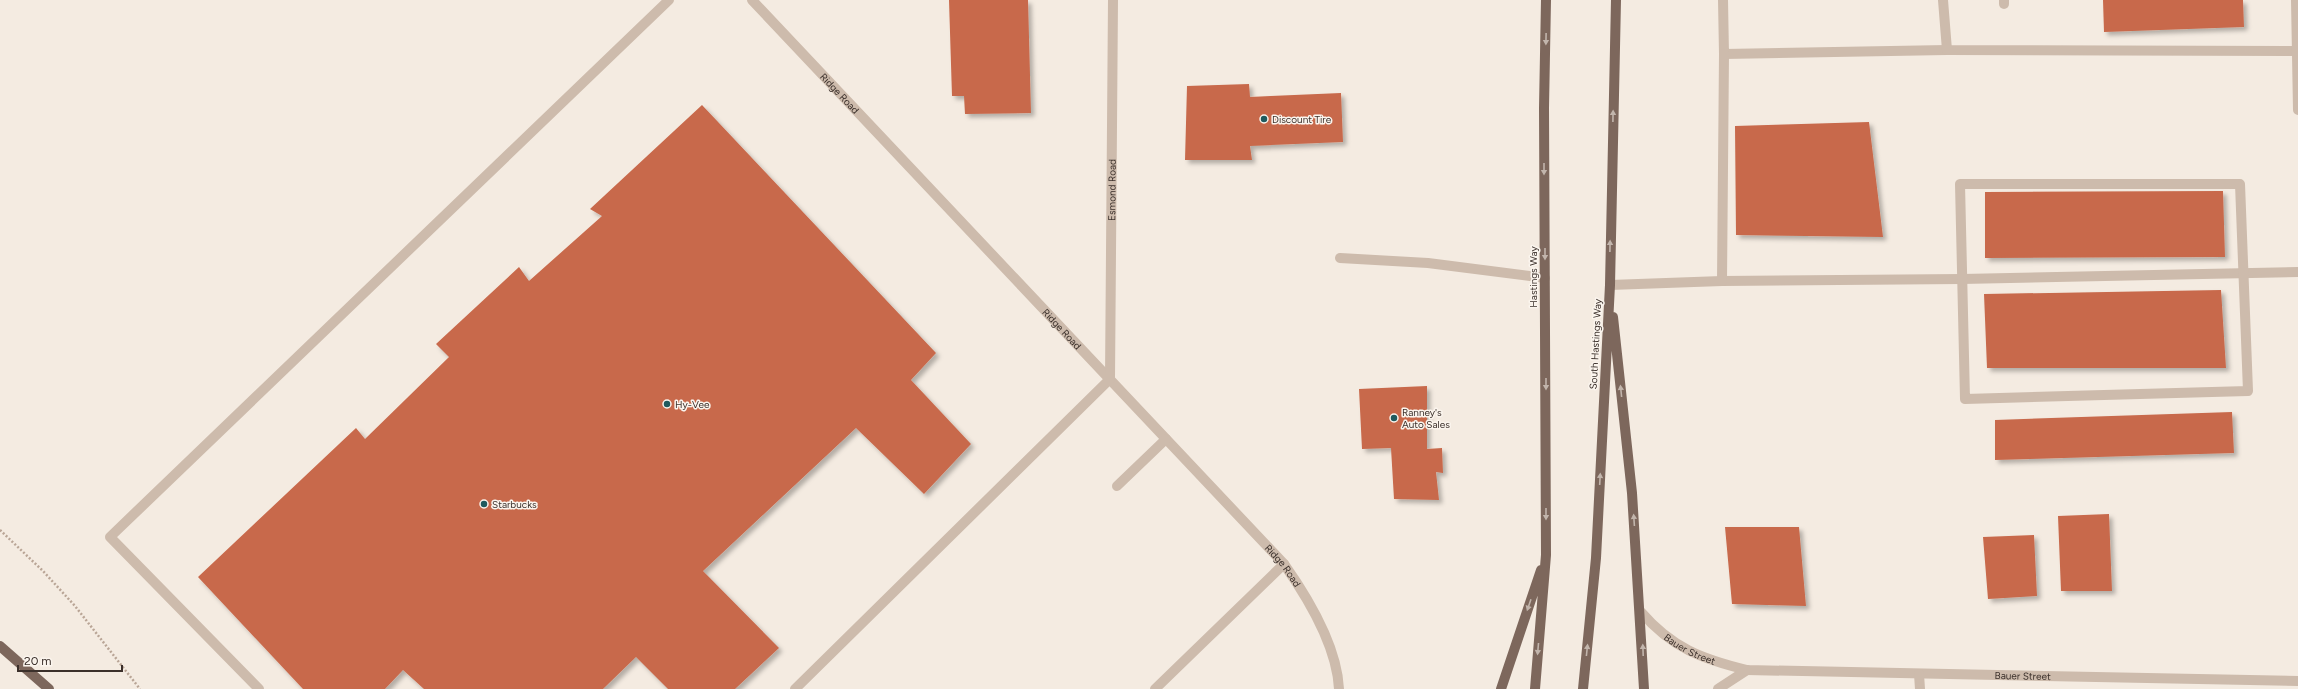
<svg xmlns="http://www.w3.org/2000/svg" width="2298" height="689" font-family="Figtree,sans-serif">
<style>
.building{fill:#c8694b;filter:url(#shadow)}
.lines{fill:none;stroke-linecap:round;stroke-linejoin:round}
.path{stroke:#b9a596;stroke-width:2.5;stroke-dasharray:2 2;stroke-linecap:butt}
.minor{stroke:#cdbbac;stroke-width:10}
.major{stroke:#7d675c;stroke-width:10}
.oneway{fill:#c2b5ac}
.poi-dot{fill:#1f5a5e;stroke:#fbf5ee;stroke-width:1.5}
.labels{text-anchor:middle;stroke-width:3;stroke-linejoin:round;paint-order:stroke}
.street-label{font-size:10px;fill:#3b302b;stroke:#fbf5ee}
.poi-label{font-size:10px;fill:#3b302b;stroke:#fbf5ee;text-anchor:start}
</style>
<defs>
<filter id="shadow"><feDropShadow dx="3.5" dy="3.5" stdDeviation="2" flood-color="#0004"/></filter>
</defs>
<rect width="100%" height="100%" fill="#f4ebe1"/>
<!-- building -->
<path class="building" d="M 949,0 L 1028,0 L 1031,113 L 965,114 L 964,96 L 952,96 Z
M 2103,0 L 2243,0 L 2244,27 L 2104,32 Z
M 1249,84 L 1250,97 L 1341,93 L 1343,142 L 1250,146 L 1252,160 L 1185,160 L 1187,86 Z
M 702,105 L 936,353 L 911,380 L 971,444 L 924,494 L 856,428 L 703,571 L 779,648 L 735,689 L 668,689 L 636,657 L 603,689 L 424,689 L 403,670 L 385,689 L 303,689 L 198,577 L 356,428 L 365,439 L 449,357 L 436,344 L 519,267 L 529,281 L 602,216 L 590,209 Z
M 1869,122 L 1883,237 L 1736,235 L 1735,126 Z
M 2223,191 L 2225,257 L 1985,258 L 1985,192 Z
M 2221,290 L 2226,368 L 1987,368 L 1984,294 Z
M 1427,386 L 1427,449 L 1442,448 L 1443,473 L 1436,472 L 1439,500 L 1394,499 L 1391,448 L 1362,449 L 1359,389 Z
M 2232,412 L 2234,453 L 1995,460 L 1995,420 Z
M 2109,514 L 2112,591 L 2061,591 L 2058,516 Z
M 1725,527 L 1799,527 L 1806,606 L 1732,604 Z
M 2034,535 L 2037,596 L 1988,599 L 1983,537 Z"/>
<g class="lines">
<!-- path -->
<path class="path" d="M 0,530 L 43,571 L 75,606 L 140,689"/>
<!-- minor -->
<g class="minor">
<path id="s1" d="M 752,0 L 1284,564 C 1308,598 1337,646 1339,689"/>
<path d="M 1723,0 L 1724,54 L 1947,50"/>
<path d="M 1943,0 L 1947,50 L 2296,51"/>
<path d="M 2004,0 L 2004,4"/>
<path d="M 2296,0 L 2298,110"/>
<path d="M 1724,54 L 1722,281 L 1962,279 L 2298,272"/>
<path d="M 1960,184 L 2240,184 L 2248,391 L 1965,399 Z"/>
<path d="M 1340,258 L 1428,263 L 1545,278"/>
<path d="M 1610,285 L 1722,281"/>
<path d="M 1117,486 L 1166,439"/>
<path id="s2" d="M 1641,612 C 1672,648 1702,659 1747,670 L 2298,681"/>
<path d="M 1919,674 L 1920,689"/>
<path d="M 259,689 L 110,537 L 669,0"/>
<path id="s3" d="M 795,689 L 1110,379 L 1113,0"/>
<path d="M 1155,689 L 1284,564"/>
<path d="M 1718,689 L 1747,670"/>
</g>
<!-- major -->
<path class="major" d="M 1613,317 L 1632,493 L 1644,689
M 0,646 L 49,689
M 1501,689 L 1541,570
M 1535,689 L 1546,555 L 1544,108 L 1546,0
M 1583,689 L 1596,558 L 1610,285 L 1616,0"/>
</g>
<!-- one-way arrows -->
<defs><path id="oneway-solid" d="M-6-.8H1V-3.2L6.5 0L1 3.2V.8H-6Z"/></defs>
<g class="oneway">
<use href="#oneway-solid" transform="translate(1546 39) rotate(91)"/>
<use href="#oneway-solid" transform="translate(1613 116) rotate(-89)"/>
<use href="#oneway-solid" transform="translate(1544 169) rotate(90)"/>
<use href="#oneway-solid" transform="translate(1610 246) rotate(-89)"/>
<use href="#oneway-solid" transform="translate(1545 254) rotate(90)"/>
<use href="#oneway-solid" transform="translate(1546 384) rotate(90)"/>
<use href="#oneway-solid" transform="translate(1621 391) rotate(-96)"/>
<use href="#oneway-solid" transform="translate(1600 479) rotate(-87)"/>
<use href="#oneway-solid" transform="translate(1546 514) rotate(90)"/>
<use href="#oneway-solid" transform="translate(1634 520) rotate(-94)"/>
<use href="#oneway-solid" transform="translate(1529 605) rotate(109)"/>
<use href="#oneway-solid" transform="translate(1538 649) rotate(95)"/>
<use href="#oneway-solid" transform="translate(1587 650) rotate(-84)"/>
<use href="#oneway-solid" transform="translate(1643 650) rotate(-92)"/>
</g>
<!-- markers -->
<g class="poi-dot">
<circle cx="1264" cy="119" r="4"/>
<circle cx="667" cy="404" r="4"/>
<circle cx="1394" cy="418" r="4"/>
<circle cx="484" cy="504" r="4"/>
</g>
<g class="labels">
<!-- street labels -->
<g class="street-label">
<text dy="4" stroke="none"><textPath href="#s1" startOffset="128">Ridge Road</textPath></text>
<text dy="4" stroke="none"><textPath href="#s3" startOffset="631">Esmond Road</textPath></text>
<text transform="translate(1533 277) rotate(-90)" y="4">Hastings Way</text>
<text dy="4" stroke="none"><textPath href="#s1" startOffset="452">Ridge Road</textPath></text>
<text transform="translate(1595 344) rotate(-87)" y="4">South Hastings Way</text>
<text dy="4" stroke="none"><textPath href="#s1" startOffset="776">Ridge Road</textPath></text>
<text dy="4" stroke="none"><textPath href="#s2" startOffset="62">Bauer Street</textPath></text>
<text dy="4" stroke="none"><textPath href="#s2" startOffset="399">Bauer Street</textPath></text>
</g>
<!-- poi labels -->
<g class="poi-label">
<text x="1272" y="123">Discount Tire</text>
<text x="675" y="408">Hy-Vee</text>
<text x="1402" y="416">Ranney's<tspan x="1402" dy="12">Auto Sales</tspan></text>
<text x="492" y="508">Starbucks</text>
</g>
</g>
<!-- scale -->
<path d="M18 665v6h104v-6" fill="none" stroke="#3b302b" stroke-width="2"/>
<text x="24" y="665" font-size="12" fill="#3b302b" stroke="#fbf5ee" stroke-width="3" paint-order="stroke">20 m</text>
</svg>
